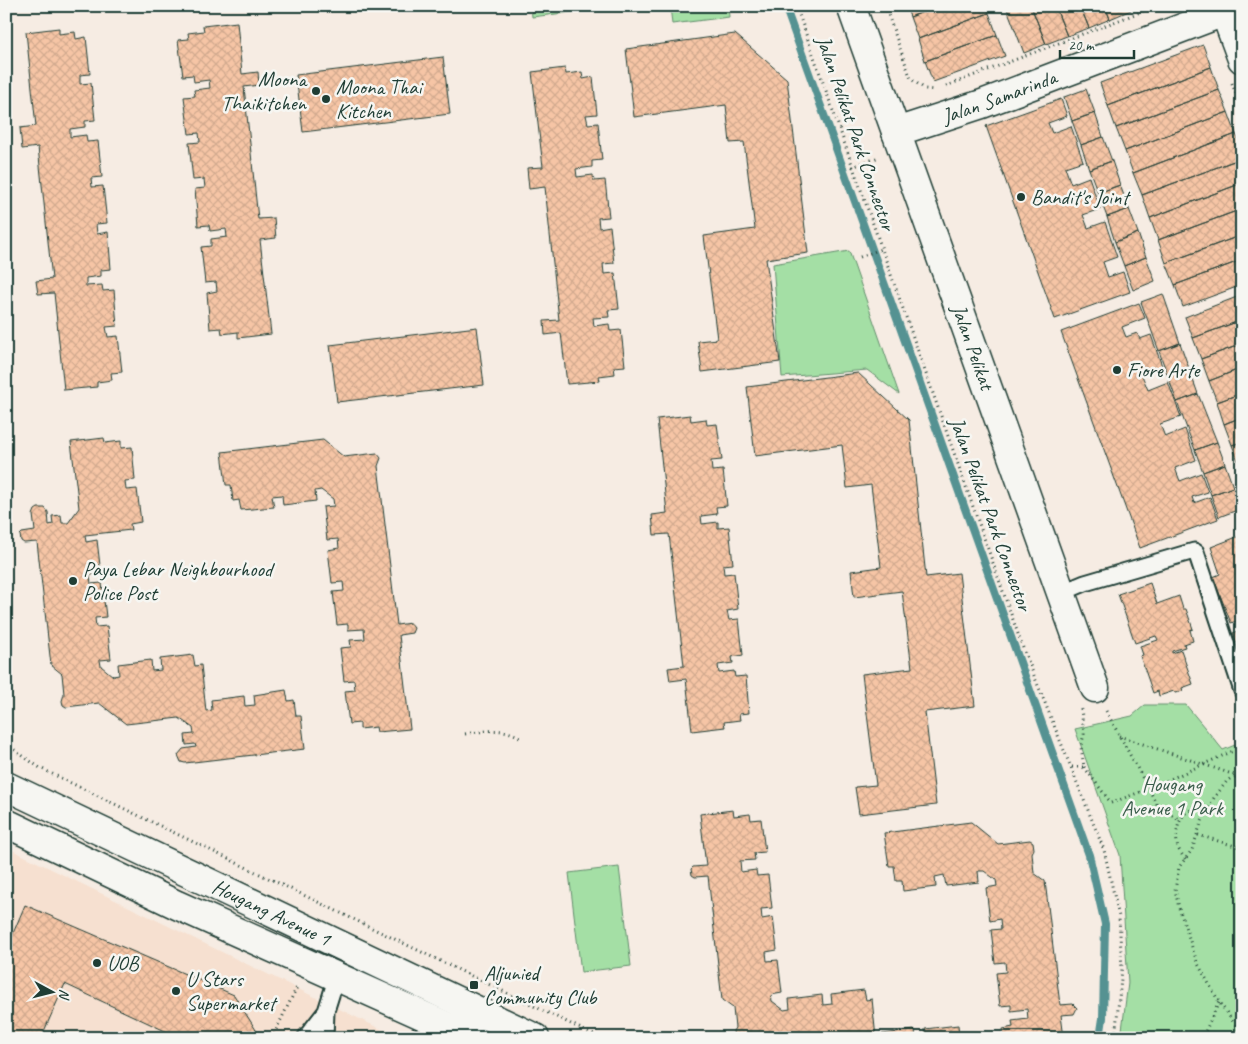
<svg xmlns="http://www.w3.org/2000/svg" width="1248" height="1044" font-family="Caveat,sans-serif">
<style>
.built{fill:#f6e0d0}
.green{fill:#a4dfa5;stroke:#628e6c}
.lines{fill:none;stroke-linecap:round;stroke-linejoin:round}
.stream{stroke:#559292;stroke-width:8}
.building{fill:url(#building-cross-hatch);stroke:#1f3d34}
.lane-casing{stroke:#1f3d34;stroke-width:19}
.street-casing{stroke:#1f3d34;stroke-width:31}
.secondary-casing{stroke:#1f3d34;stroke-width:31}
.path{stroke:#1f3d34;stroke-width:3;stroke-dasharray:1 4;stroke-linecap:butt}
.lane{stroke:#f6f6f2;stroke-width:15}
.street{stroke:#f6f6f2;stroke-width:28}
.secondary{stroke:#f6f6f2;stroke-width:28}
.poi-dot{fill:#1f3d34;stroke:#f6f6f2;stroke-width:2}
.labels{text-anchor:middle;stroke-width:5;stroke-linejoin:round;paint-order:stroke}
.poi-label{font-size:21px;fill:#1f3d34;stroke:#f6f6f2;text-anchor:start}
.street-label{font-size:21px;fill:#1f3d34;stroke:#f6f6f2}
.park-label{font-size:21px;fill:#3a5d4b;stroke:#f6f6f2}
</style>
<defs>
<pattern id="building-cross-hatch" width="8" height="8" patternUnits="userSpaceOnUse" patternTransform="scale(1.25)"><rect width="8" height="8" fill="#f6c5a5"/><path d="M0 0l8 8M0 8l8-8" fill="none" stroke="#d2aa8f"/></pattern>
</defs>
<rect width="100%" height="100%" fill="#f6ece3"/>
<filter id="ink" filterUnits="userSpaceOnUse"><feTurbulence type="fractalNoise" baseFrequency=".02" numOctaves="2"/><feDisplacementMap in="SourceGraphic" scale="10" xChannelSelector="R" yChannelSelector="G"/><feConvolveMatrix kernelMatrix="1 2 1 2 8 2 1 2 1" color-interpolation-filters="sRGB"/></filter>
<g filter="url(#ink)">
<!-- built -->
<path class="built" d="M 6,847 L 399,1038 L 6,1038 Z"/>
<!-- green -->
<path class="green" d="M 531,6 L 620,6 L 532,17 Z
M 670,6 L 728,6 L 729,17 L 672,24 Z
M 849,251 L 899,394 L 867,370 L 782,377 L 773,264 Z
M 1145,705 L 1186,705 L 1223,750 L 1242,742 L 1242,1038 L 1121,1038 L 1128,983 L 1120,855 L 1075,729 L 1132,716 Z
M 619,867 L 631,966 L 581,972 L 569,873 Z"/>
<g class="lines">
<!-- stream -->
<path class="stream" d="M 785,6 L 1089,855 L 1105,924 L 1103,1018 L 1100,1038"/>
</g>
<!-- building -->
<path class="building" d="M 906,6 L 939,6 L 910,17 Z
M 939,6 L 986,6 L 989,13 L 918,39 L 910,17 Z
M 1006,6 L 1031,6 L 1046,44 L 1024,53 Z
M 1031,6 L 1055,6 L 1067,36 L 1046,44 Z
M 1055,6 L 1080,6 L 1089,28 L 1067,36 Z
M 1080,6 L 1105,6 L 1110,19 L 1089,28 Z
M 1105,6 L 1130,6 L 1131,10 L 1110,19 Z
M 989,13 L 997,35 L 925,61 L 918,39 Z
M 237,22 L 242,74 L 258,72 L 259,85 L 244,87 L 258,219 L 274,218 L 276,238 L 260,240 L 271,334 L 238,338 L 238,332 L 222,334 L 221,328 L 210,329 L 207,293 L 217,291 L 216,282 L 205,283 L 201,247 L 211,246 L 211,239 L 227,237 L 226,229 L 210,231 L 209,225 L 198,226 L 195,189 L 205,188 L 204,179 L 193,180 L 189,143 L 200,142 L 199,133 L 189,134 L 184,97 L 195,96 L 194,90 L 210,88 L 209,80 L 194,82 L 193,75 L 183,76 L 178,40 L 189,39 L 188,33 L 204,31 L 203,26 Z
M 59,28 L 59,34 L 75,32 L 76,39 L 86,37 L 90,74 L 80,75 L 80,84 L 91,83 L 95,120 L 85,121 L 85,127 L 70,129 L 70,137 L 86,135 L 87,142 L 98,141 L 102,177 L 91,178 L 92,187 L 103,186 L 107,223 L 96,224 L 97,234 L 108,232 L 111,269 L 101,270 L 101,276 L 86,278 L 86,286 L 102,285 L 103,291 L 114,290 L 117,326 L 106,327 L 108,337 L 118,336 L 122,372 L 111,373 L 112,380 L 97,382 L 97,387 L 64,390 L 54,293 L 38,294 L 36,281 L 52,279 L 38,147 L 22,149 L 20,128 L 36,126 L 26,32 Z
M 735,34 L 787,79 L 808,253 L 766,259 L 780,362 L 702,372 L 698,341 L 717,339 L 704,236 L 755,229 L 744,142 L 730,143 L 726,105 L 634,117 L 626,49 Z
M 997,35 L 1005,56 L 933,82 L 925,61 Z
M 1203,45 L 1211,67 L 1108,106 L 1100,83 Z
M 443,57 L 450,114 L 303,132 L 296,75 Z
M 1211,67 L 1219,90 L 1116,128 L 1108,106 Z
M 565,68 L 566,74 L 582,72 L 583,79 L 593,77 L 597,114 L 586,115 L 588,124 L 598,123 L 602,160 L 592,161 L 592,167 L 576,169 L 577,177 L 593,175 L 594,181 L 605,180 L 609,217 L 598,218 L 599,228 L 610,226 L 614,263 L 603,264 L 604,274 L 615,273 L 619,309 L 608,310 L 609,317 L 593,318 L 594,326 L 609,324 L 610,331 L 621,330 L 625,366 L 614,367 L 615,374 L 599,376 L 600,381 L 567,384 L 561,333 L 545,335 L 544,321 L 559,320 L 545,187 L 529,189 L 527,168 L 543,167 L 532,72 Z
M 1086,89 L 1095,113 L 1072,121 L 1064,97 Z
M 1219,90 L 1228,112 L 1125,151 L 1116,128 Z
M 1061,99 L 1067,116 L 1048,123 L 1052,133 L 1071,126 L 1083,161 L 1065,167 L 1071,184 L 1089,177 L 1100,209 L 1083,215 L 1088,228 L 1105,222 L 1117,257 L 1103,262 L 1108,277 L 1123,272 L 1130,292 L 1055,319 L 986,126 Z
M 1228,112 L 1236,134 L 1133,173 L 1125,151 Z
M 1095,113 L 1103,137 L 1081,145 L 1072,121 Z
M 1236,134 L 1242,150 L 1242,158 L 1142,195 L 1133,173 Z
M 1103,137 L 1112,161 L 1089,169 L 1081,145 Z
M 1242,158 L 1242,183 L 1150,218 L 1142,195 Z
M 1112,161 L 1120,185 L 1098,193 L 1089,169 Z
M 1242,183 L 1242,209 L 1158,240 L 1150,218 Z
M 1120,185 L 1129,209 L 1107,217 L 1098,193 Z
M 1129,209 L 1138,233 L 1115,242 L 1107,217 Z
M 1242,209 L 1242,235 L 1166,263 L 1158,240 Z
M 1138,233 L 1146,257 L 1124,266 L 1115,242 Z
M 1242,235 L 1242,260 L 1175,285 L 1166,263 Z
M 1146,257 L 1155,281 L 1133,290 L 1124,266 Z
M 1242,260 L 1242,285 L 1183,307 L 1175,285 Z
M 1163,294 L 1180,343 L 1159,351 L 1141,302 Z
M 1242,295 L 1242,320 L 1193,338 L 1185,317 Z
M 1139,303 L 1145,318 L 1122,327 L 1126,337 L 1137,333 L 1140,339 L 1151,335 L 1162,366 L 1141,373 L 1148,390 L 1168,382 L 1181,417 L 1160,424 L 1165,437 L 1185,429 L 1196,460 L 1175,468 L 1180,481 L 1201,473 L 1208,492 L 1192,497 L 1194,503 L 1210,497 L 1218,519 L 1140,548 L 1061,332 Z
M 1242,320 L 1242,344 L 1201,359 L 1193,338 Z
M 477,327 L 484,385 L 337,402 L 330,345 Z
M 1180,343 L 1198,394 L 1177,402 L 1159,351 Z
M 1242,344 L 1242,368 L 1209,381 L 1201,359 Z
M 1242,368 L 1242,393 L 1217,402 L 1209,381 Z
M 858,373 L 909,420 L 926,577 L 959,573 L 975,706 L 925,712 L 936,805 L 859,814 L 855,787 L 876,785 L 862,674 L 912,668 L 902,591 L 854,597 L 851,571 L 881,567 L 871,485 L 847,488 L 842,445 L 755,456 L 747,387 Z
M 1242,393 L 1242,417 L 1224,424 L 1217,402 Z
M 1198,394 L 1217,442 L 1195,450 L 1177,402 Z
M 690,415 L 691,421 L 706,419 L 707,425 L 717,424 L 722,460 L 711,461 L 712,471 L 723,470 L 727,506 L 716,507 L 717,514 L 701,516 L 702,524 L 718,522 L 718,528 L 729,527 L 733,564 L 723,565 L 724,574 L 734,573 L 738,609 L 727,611 L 729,620 L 739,619 L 743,655 L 732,657 L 733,663 L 718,665 L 719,673 L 734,671 L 735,677 L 746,676 L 749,713 L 739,714 L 740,720 L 724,722 L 725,727 L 692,731 L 686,679 L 670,681 L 668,668 L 684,666 L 669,534 L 654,535 L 652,515 L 667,513 L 657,419 Z
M 1242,417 L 1242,442 L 1232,445 L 1224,424 Z
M 104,438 L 105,443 L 121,441 L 121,448 L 132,447 L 135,480 L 125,481 L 126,490 L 137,489 L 141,522 L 130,524 L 131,530 L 85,535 L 86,542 L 97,540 L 101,574 L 90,575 L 91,584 L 102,583 L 106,617 L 95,618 L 96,627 L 107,626 L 111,659 L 100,660 L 101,666 L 113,676 L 119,675 L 118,664 L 151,660 L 152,671 L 161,670 L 160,659 L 193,655 L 195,666 L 201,665 L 206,711 L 212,710 L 211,700 L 244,696 L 245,706 L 255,705 L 254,695 L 286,690 L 288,701 L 294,700 L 296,716 L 301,716 L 305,749 L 185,763 L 181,762 L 178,755 L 183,749 L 196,747 L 195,744 L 186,745 L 185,735 L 194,734 L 193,728 L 179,718 L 126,724 L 99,703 L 66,707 L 63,705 L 62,701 L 64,694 L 62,674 L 51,665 L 37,542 L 24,543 L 21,541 L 20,535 L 22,533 L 35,531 L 33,515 L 35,510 L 38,508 L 45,508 L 48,512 L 49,525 L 53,524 L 52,516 L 61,515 L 62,523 L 68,523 L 79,508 L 71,442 Z
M 323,440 L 344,457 L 377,453 L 381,458 L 378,466 L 397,625 L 410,623 L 414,628 L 412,633 L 399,635 L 410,729 L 377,732 L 376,727 L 360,729 L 360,723 L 349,724 L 345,691 L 355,690 L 354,680 L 344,681 L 340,648 L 351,647 L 350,640 L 365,639 L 364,629 L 348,630 L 348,624 L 337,625 L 333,592 L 344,591 L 343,582 L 332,583 L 328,550 L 339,548 L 338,539 L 327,540 L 323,507 L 334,506 L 333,499 L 321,490 L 315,491 L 316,501 L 283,505 L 282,495 L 272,496 L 274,507 L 241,510 L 239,500 L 233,501 L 231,485 L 226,485 L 222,452 Z
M 1217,442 L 1225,464 L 1203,472 L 1195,450 Z
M 1242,442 L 1242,466 L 1240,466 L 1232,445 Z
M 1225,464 L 1233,487 L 1211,495 L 1203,472 Z
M 1233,487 L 1240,509 L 1219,517 L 1211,495 Z
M 1242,535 L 1242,619 L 1231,623 L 1213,577 L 1220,574 L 1211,547 Z
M 1150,583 L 1157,604 L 1179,596 L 1183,609 L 1186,609 L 1193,629 L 1190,630 L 1193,641 L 1184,644 L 1185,647 L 1172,651 L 1172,653 L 1181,650 L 1193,684 L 1182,688 L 1183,691 L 1175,693 L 1174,691 L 1159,696 L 1158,691 L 1153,693 L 1140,656 L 1143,655 L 1140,646 L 1158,640 L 1156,636 L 1135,643 L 1118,594 Z
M 1242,623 L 1242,656 L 1233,633 L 1241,630 L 1239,624 Z
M 733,810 L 734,816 L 750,814 L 751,820 L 761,819 L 765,852 L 754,853 L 755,860 L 740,861 L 741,872 L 756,870 L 757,876 L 768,875 L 772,908 L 761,909 L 762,919 L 773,917 L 777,950 L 766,952 L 767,961 L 778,960 L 782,993 L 771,995 L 772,1001 L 784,1010 L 790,1009 L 789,999 L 822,995 L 823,1005 L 832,1004 L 831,994 L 864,990 L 866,1000 L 872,999 L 876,1038 L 734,1038 L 733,1031 L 735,1028 L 733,1008 L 722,1000 L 708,876 L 695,877 L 692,875 L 691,869 L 693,867 L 706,866 L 700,814 Z
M 971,822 L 998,844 L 1030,840 L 1033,842 L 1034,849 L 1032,853 L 1034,873 L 1045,881 L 1060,1005 L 1073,1004 L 1077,1008 L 1074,1014 L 1061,1015 L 1064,1038 L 1004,1038 L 1003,1029 L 1013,1027 L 1012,1021 L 1028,1019 L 1027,1009 L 1011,1011 L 1011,1005 L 1000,1006 L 996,973 L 1006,972 L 1005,962 L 995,963 L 991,930 L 1001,929 L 1000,919 L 990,921 L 986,888 L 997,886 L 996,880 L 984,871 L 978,871 L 979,882 L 946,886 L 944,875 L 935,877 L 936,887 L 903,891 L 902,881 L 896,881 L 894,866 L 889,866 L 884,833 Z
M 25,905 L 234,995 L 261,1038 L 180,1038 L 65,984 L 41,1038 L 6,1038 L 6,950 Z
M 958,1025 L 959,1035 L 965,1034 L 966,1038 L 926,1038 L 925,1029 Z
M 915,1030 L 916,1038 L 883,1038 L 882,1034 Z"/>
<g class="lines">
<defs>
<path id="lane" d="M 1061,593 L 1085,583 L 1194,551 L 1196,552 L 1242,691
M 305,1038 L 326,1011
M 325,1038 L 326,1011 L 337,976"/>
<g id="street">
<path id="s1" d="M 851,6 L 1095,688"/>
<path d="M 1225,13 L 1242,59"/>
<path id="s2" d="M 896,132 L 982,104 L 1240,6"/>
</g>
<g id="secondary">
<path id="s3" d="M 6,786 L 535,1038"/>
<path d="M 6,823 L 177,905 L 473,1038"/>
</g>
</defs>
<!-- lane casing -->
<use href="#lane" class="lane-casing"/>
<!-- street casing -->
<use href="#street" class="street-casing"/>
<!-- secondary casing -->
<use href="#secondary" class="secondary-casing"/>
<!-- path -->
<path class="path" d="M 796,6 L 1023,648 L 1104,850 L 1119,917 L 1122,969 L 1115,1038
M 885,6 L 911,79 L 925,89 L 935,90
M 1232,83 L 1242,111
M 946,86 L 1156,6
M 852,167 L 879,157
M 860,257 L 881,249
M 1106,711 L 1158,806 L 1180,820
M 465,734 C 487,731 503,726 523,739
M 1119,736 L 1235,775 L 1242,797
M 6,744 L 40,768 L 600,1038
M 1072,767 L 1084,767 L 1081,747 L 1084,734 L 1081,709
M 1084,767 L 1111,803 L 1148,789 L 1242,747
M 1242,770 L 1227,781 L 1214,798 L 1201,823 L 1192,850 L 1179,867 L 1175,890 L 1179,908 L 1197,962 L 1219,1002 L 1242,1034
M 1198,835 L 1242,848
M 1185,859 C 1183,856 1180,852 1178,848 C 1174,835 1178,811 1195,809 C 1199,808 1204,809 1207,810
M 274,1034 L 297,987
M 1199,1038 L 1204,1034 L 1219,1002"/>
<!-- lane -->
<use href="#lane" class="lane"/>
<!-- street -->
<use href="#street" class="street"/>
<!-- secondary -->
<use href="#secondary" class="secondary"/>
</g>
</g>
<!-- markers -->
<g class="poi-dot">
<circle cx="316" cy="91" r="5"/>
<circle cx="326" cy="99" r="5"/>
<circle cx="1021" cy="197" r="5"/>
<circle cx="1117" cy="370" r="5"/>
<circle cx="73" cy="581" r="5"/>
<circle cx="97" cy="963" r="5"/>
<rect x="469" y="980" width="10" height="10" rx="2.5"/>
<circle cx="176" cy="991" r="5"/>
</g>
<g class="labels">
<!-- poi labels -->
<g class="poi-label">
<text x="306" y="86" text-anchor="end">Moona<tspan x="306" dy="24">Thaikitchen</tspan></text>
<text x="336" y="94">Moona Thai<tspan x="336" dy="24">Kitchen</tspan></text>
<text x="1031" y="204">Bandit's Joint</text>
<text x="1127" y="377">Fiore Arte</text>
<text x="83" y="576">Paya Lebar Neighbourhood<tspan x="83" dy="24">Police Post</tspan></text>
<text x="107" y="970">UOB</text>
<text x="484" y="980">Aljunied<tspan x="484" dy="24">Community Club</tspan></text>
<text x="186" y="986">U Stars<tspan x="186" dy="24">Supermarket</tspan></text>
</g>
<!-- street labels -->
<g class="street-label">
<text dy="7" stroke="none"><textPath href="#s2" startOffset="109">Jalan Samarinda</textPath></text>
<text transform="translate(856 133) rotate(71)" y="7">Jalan Pelikat Park Connector</text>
<text dy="7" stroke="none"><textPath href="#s1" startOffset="362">Jalan Pelikat</textPath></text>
<text transform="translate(991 514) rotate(70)" y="7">Jalan Pelikat Park Connector</text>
<text dy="7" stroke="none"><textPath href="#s3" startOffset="294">Hougang Avenue 1</textPath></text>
</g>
<!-- park labels -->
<g class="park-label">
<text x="1172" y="791">Hougang<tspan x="1172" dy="24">Avenue 1 Park</tspan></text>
</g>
</g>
<!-- margin -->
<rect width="1248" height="1044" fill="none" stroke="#f6f6f2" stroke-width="25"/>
<rect x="12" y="12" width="1223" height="1019" fill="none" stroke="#1f3d34" stroke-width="2" filter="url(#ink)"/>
<!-- north arrow -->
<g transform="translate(52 992) rotate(97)" stroke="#f6f6f2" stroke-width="4" paint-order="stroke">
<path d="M0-4L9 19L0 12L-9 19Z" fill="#1f3d34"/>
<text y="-8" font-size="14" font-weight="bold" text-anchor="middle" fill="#1f3d34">N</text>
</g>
<!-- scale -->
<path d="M1060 50v8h74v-8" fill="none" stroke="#1f3d34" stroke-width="2.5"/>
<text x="1068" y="50" font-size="15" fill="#1f3d34" stroke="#f6f6f2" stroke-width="4" paint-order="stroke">20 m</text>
</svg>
